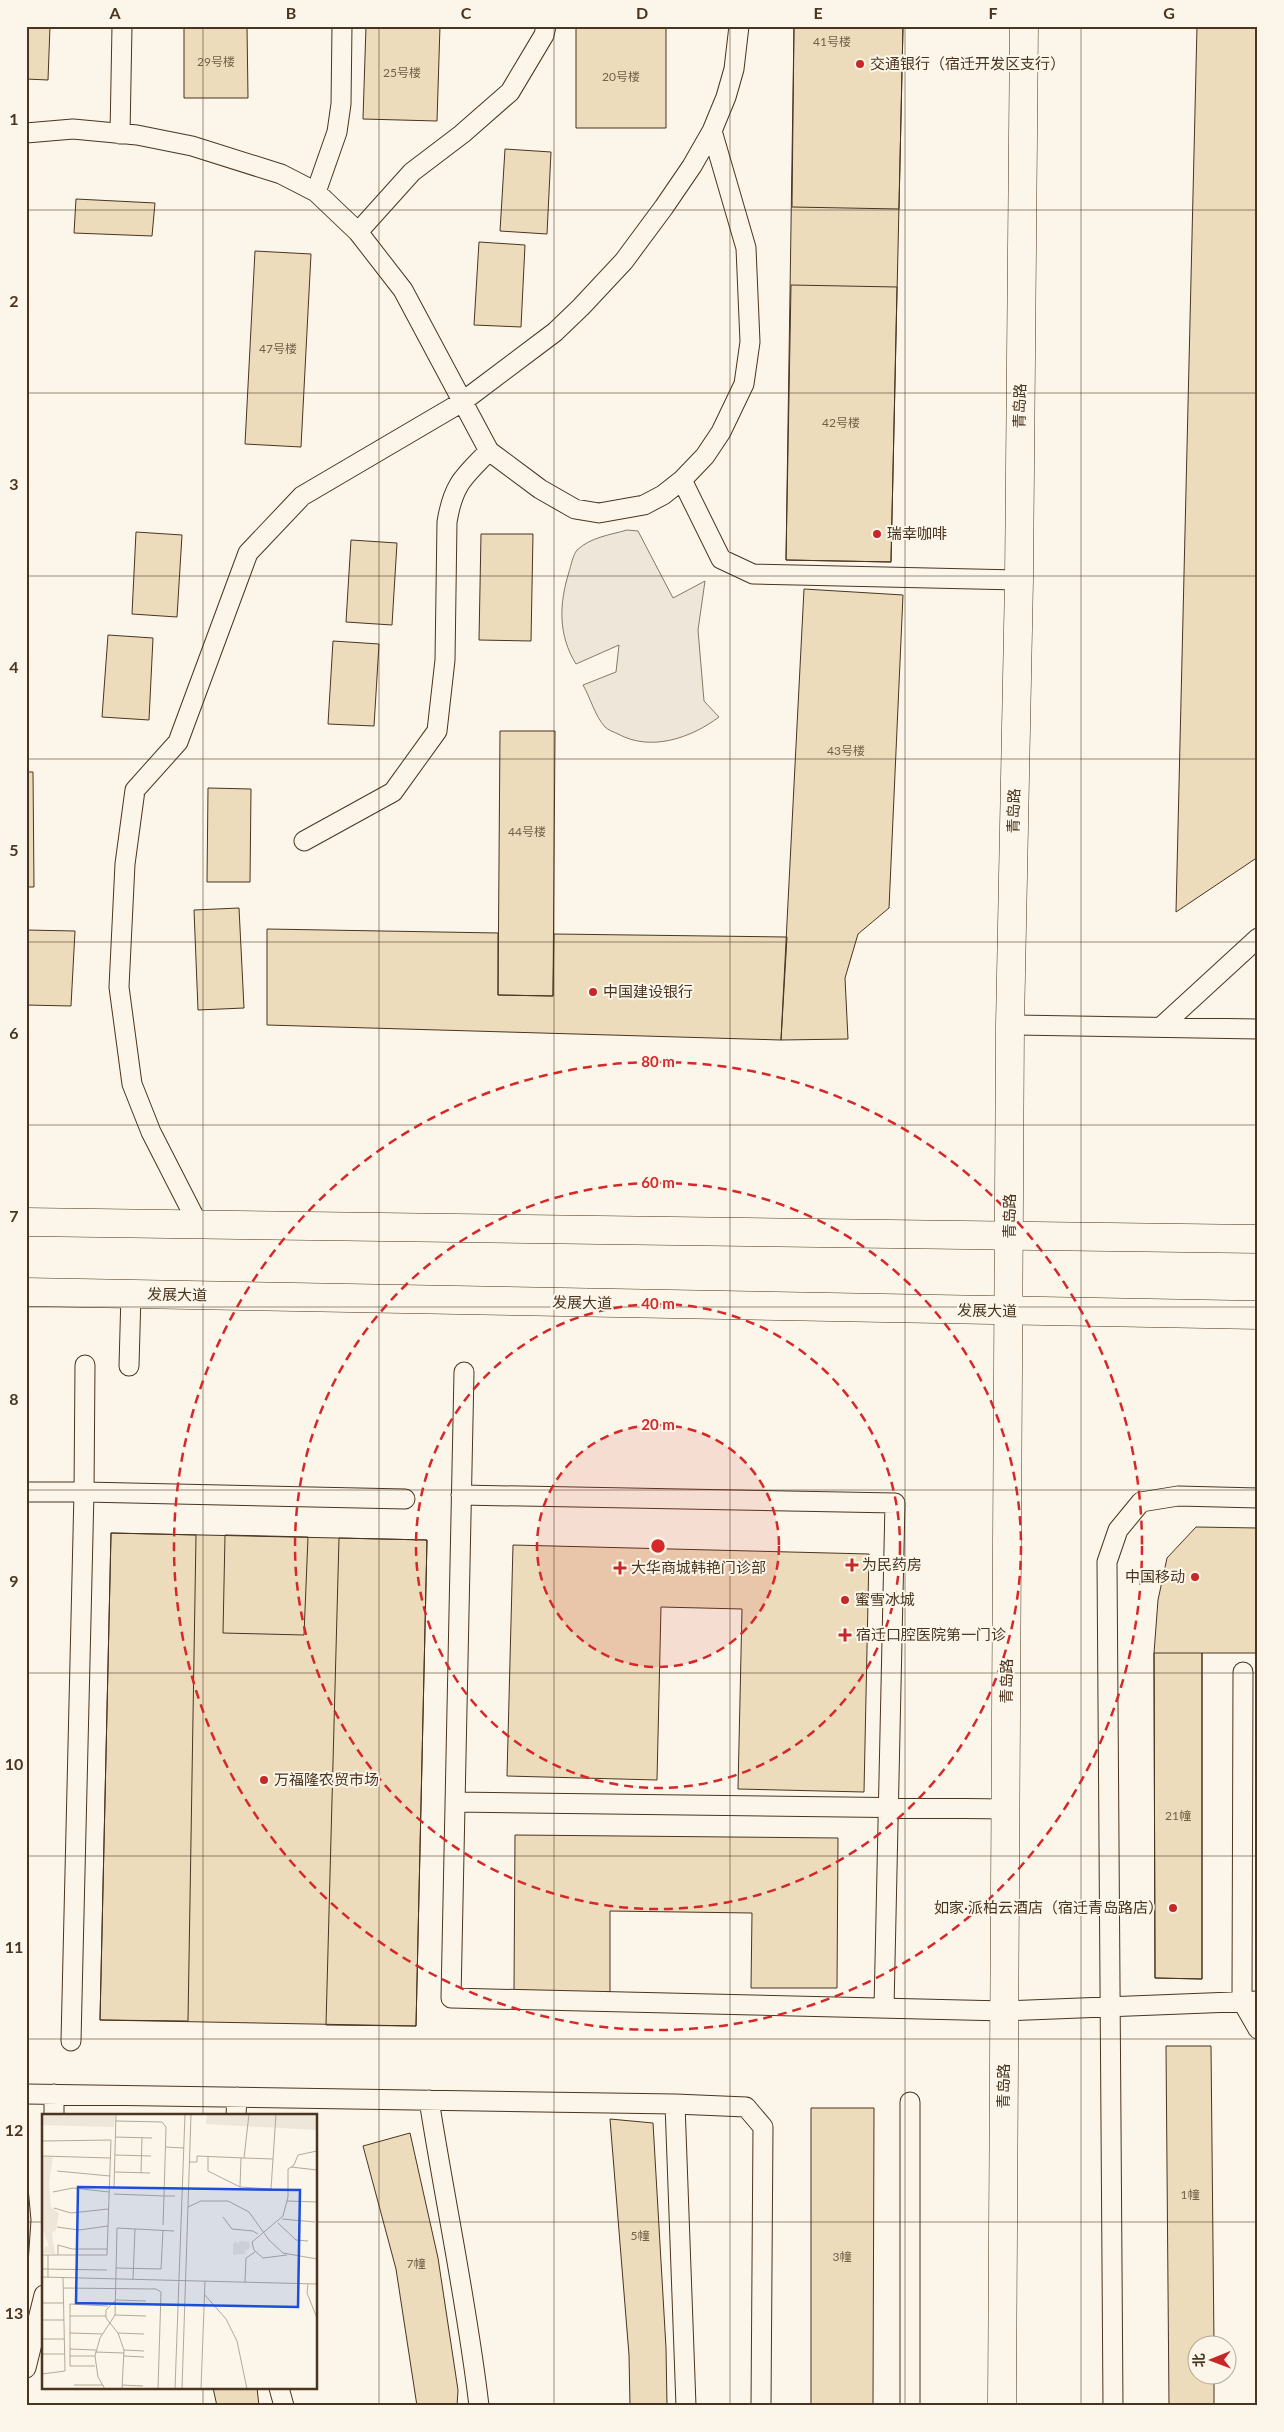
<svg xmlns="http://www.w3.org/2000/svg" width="1284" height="2432" font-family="Lato,'Noto Sans SC',sans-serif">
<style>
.green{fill:#ede6d9;stroke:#887966}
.building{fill:#ecdcbc;stroke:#4a3520}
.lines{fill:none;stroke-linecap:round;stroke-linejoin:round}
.lane-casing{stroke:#4a3520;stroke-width:21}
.secondary-casing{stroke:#4a3520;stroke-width:29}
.primary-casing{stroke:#4a3520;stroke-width:29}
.lane{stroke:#fbf6e9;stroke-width:19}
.secondary{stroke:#fbf6e9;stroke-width:28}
.primary{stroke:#fbf6e9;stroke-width:28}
.grid{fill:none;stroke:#4a3520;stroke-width:1;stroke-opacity:0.55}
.ring{fill:none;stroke:#d62828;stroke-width:2.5;stroke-dasharray:9 6}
.poi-dot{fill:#c62828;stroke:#fbf6e9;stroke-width:2}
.labels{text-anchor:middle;stroke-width:4;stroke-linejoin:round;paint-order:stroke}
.number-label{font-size:12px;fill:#725f47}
.poi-label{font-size:15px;fill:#4a3520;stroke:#fbf6e9;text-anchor:start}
.street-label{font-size:15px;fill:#4a3520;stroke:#fbf6e9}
.inset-road{fill:none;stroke:#b4a999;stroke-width:1}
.view{fill:#1d4ed8;fill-opacity:0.15;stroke:#1d4ed8;stroke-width:2.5}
.inset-edge{fill:none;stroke:#4a3520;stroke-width:2.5}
.centre{fill:#d62828;stroke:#fbf6e9;stroke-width:2.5}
.ring-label{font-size:15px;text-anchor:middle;font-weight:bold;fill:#d62828;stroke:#fbf6e9;stroke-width:4;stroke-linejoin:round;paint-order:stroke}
.neatline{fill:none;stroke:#4a3520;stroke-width:2}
.grid-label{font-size:16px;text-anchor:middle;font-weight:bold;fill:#4a3520}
</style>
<rect width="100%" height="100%" fill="#fbf6e9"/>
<!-- green -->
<path class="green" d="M 627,530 L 638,531 L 673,598 L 705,581 L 698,630 L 704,701 L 719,717 C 691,738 651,752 618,734 C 614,732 608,730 605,727 C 595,716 590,697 583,685 L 616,672 L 619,645 L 576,664 C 558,635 559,604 569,572 C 571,565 573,555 577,550 C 591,537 610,535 627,530 Z"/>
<!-- building -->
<path class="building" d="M 26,26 L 50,26 L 48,80 L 26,79 Z
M 184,26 L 247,26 L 248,98 L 184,98 Z
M 366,26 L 440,26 L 437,121 L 363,119 Z
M 576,26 L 666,26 L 666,128 L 576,128 Z
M 794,26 L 903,26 L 891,562 L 786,560 Z
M 794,26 L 903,26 L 899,209 L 792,207 Z
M 1197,26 L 1258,26 L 1258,857 L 1176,912 Z
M 505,149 L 551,152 L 547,234 L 500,231 Z
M 76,199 L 155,203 L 152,236 L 74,233 Z
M 479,242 L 525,245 L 521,327 L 474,325 Z
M 255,251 L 311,254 L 301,447 L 245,444 Z
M 791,285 L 897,287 L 891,562 L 786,560 Z
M 136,532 L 182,535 L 177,617 L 132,614 Z
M 481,534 L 533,534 L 531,641 L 479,640 Z
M 351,540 L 397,543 L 392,625 L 346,622 Z
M 804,589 L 903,595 L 889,908 L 858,934 L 845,978 L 848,1039 L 781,1040 Z
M 108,635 L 153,638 L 149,720 L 102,717 Z
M 333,641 L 379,644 L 374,726 L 328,724 Z
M 500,731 L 555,731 L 553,996 L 498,995 Z
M 26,772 L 33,772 L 34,887 L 26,887 Z
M 208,788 L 251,789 L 250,882 L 207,882 Z
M 239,908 L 244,1008 L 198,1010 L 194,910 Z
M 267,929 L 498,933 L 498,995 L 553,996 L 554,934 L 787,937 L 781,1040 L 267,1025 Z
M 26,930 L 75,931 L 71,1006 L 26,1005 Z
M 1196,1527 L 1258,1528 L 1258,1653 L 1202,1653 L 1202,1979 L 1155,1978 L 1154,1653 L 1158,1600 L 1167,1558 Z
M 111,1533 L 427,1540 L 416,2026 L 100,2020 Z
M 111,1533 L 196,1535 L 188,2021 L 100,2020 Z
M 225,1535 L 308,1537 L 304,1635 L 223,1633 Z
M 339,1538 L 427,1540 L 416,2026 L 326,2025 Z
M 513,1545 L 869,1554 L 864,1792 L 738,1789 L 742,1609 L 661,1607 L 657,1780 L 507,1776 Z
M 1154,1653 L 1202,1653 L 1202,1979 L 1155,1978 Z
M 515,1835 L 838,1838 L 837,1988 L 751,1988 L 752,1913 L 610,1911 L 610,1992 L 514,1991 Z
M 1166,2046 L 1211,2046 L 1214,2344 L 1196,2344 L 1196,2374 L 1214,2374 L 1214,2406 L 1169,2406 Z
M 811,2108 L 874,2108 L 873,2406 L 811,2406 Z
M 610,2119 L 653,2123 L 666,2348 L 667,2406 L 630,2406 L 629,2355 Z
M 410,2133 L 438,2258 L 458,2390 L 457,2406 L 417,2406 L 396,2269 L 363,2146 Z
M 26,2166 L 31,2220 L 26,2293 Z
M 213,2388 L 257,2388 L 259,2406 L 217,2406 Z"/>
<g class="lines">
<defs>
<path id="lane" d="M 26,133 L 73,129 L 137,135 L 192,146 L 281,174 L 316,192 L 358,232 L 403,290 L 489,451 L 540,489 L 575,509 L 599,513 L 644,505 L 663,495 L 682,480 L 705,456 L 721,432 L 744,384 L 750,342 L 746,248 L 712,131
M 120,134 L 122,26
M 316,192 L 337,132 L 341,104 L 342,26
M 358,232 L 412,172 L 462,134 L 510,92 L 544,35 L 546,26
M 682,480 L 721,559 L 753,574 L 1019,580
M 304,841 L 393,792 L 437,731 L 445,660 L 447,522 C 453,485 463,477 489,451
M 1010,1025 L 1258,1029
M 1161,1027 L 1258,938
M 198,1224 L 151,1132 L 132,1084 L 119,987 L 125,864 L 135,790 L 178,742 L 248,553 L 302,496 L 462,402 L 555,332 L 581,307 L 624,261 L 664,207 L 692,166 L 712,131 L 726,97 L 734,69 L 739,26
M 85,1365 L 84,1492 L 405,1499
M 129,1366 L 131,1294
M 464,1372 L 451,1998 L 1005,2011 L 1258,2001
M 26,1492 L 84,1492 L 71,2041
M 461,1495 L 895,1503 L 884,2008
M 1243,1672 L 1242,2001 L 1258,2029
M 455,1802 L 1006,1809
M 26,2094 L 675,2104 L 746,2107 L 763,2127 L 761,2406
M 429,2100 C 445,2202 467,2303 479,2406
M 910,2102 L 910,2406
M 675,2104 L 686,2406
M 54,2116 L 54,2094
M 236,2116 L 237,2097
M 26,2368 L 44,2295
M 279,2388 L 284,2406
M 1113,2406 L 1107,1562 L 1118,1530 L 1141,1502 L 1178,1496 L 1258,1498"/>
<path id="secondary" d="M 1002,2406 L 1010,1025 L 1019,580 L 1024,26"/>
<path id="primary" d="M 26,1222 L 1258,1239
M 26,1292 L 1258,1315"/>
</defs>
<!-- lane casing -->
<use href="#lane" class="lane-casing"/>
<!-- secondary casing -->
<use href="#secondary" class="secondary-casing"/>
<!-- primary casing -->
<use href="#primary" class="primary-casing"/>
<!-- lane -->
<use href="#lane" class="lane"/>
<!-- secondary -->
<use href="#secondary" class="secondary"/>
<!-- primary -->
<use href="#primary" class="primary"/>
</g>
<!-- grid -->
<path class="grid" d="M 203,26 L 203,2116M 379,26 L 379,2406M 554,26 L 554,2406M 730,26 L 730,2406M 905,26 L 905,2406M 1081,26 L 1081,2406M 26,210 L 1258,210M 26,393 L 1258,393M 26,576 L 1258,576M 26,759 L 1258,759M 26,942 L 1258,942M 26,1125 L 1258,1125M 26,1307 L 1258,1307M 26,1490 L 1258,1490M 26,1673 L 1258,1673M 26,1856 L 1258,1856M 26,2039 L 1258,2039M 26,2222 L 44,2222M 316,2222 L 1258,2222M 203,2388 L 203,2406"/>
<!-- distance rings -->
<circle cx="658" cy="1546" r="121" fill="#d62828" fill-opacity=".12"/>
<g class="ring">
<circle cx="658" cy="1546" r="121"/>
<circle cx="658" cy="1546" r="242"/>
<circle cx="658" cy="1546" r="363"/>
<circle cx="658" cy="1546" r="484"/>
</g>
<!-- markers -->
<g class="poi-dot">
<circle cx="860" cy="64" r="5"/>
<circle cx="877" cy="534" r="5"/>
<circle cx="593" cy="992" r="5"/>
<path d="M849.5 1557.5h5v5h5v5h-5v5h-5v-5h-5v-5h5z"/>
<path d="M617.5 1560.5h5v5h5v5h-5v5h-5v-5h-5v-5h5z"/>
<circle cx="1195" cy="1577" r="5"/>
<circle cx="845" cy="1600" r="5"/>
<path d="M842.5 1627.5h5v5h5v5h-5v5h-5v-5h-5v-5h5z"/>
<circle cx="264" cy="1780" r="5"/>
<circle cx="1173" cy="1908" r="5"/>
</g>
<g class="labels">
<!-- number labels -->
<g class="number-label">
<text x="832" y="46">41号楼</text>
<text x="216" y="66">29号楼</text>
<text x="402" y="77">25号楼</text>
<text x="621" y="81">20号楼</text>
<text x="278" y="353">47号楼</text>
<text x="841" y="427">42号楼</text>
<text x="846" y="755">43号楼</text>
<text x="527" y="836">44号楼</text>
<text x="1178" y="1820">21幢</text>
<text x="1190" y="2199">1幢</text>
<text x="640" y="2240">5幢</text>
<text x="842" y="2261">3幢</text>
<text x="416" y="2268">7幢</text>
</g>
<!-- poi labels -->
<g class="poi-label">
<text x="870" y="69">交通银行（宿迁开发区支行）</text>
<text x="887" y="539">瑞幸咖啡</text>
<text x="603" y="997">中国建设银行</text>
<text x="862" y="1570">为民药房</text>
<text x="631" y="1573">大华商城韩艳门诊部</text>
<text x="1185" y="1582" text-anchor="end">中国移动</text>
<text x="855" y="1605">蜜雪冰城</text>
<text x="856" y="1640">宿迁口腔医院第一门诊</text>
<text x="274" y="1785">万福隆农贸市场</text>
<text x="1163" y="1913" text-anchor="end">如家·派柏云酒店（宿迁青岛路店）</text>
</g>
<!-- street labels -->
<g class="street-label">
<text transform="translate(1020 406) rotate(-89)" y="5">青岛路</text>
<text transform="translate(1014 811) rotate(-89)" y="5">青岛路</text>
<text transform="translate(1010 1216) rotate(-90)" y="5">青岛路</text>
<text transform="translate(177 1295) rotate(1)" y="5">发展大道</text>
<text transform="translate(582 1303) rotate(1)" y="5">发展大道</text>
<text transform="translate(987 1311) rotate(1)" y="5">发展大道</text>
<text transform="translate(1007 1681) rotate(-90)" y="5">青岛路</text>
<text transform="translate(1004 2086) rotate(-90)" y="5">青岛路</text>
</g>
</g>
<!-- overview -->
<g transform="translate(42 2114)">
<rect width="275" height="275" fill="#fbf6e9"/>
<path d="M 0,0 L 73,0 L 72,13 L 0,11 ZM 165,0 L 275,0 L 275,16 L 164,10 ZM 0,43 L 11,43 L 7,69 L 9,93 L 17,99 L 14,116 L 10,119 L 13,140 L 1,139 L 3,133 L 7,132 L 0,114 ZM 200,127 L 207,128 L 208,134 L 202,137 L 204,140 L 191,141 L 191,130 L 194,128 L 198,132 L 196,128 Z" fill="#ede6d9"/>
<path class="inset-road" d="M 73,23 L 110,24M 0,27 L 69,26 L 65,141 L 0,141M 123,33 L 142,34M 73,41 L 109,42M 0,42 L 68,44M 166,43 L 166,57 L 198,73M 199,44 L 198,73 L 229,75 L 234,0M 202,44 L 231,45M 147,48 L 155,48 L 155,42 L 202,44 L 207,0M 249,53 L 275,56M 15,57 L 68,62M 73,58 L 108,59M 99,59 L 100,23M 72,73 L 74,0M 11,78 L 31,74 L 67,78M 72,80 L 122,82 L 124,13 L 120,8 L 74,7M 245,87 L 275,88M 146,93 L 159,87 L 186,87 L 207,98 L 227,126 L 241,139 L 275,145M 12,94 L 29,99 L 66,95M 181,103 L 190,115 L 211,117 L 216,120M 240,105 L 273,108M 236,109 L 254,126 L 266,127M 121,111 L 122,82 L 133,82M 15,113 L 37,116 L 66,112M 16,141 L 16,131 L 30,135 L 65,135M 245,141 L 221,144 L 212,136 L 210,128 L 241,102 L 246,83 L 246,55 L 252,51 L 256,41 L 275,37M 74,154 L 119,155 L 121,116M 0,155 L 65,156M 0,163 L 275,170M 6,163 L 6,141M 91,165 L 93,115M 203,168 L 204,144 L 213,138M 266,170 L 265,179 L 275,204M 21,174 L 114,175 L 119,178 L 116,275M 162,180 L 184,205 L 195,227 L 205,275M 0,189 L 22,189M 73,201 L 104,202M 28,202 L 64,202M 0,206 L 22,206M 28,219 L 61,220M 76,219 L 102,220M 0,225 L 22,225M 28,235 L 54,236M 82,236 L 102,237M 53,238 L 82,239M 0,240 L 23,240M 28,242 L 53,242M 82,242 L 102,243M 53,252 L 28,252 L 28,190 L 66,192M 0,260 L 23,257 L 21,163M 32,271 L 61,271M 80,271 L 101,272M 63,275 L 56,263 L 53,242 L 58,224 L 73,201 L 75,114 L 132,117M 80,275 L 82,236 L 76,219 L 64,204 L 64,196 L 74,186 L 104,187M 133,275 L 143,0M 140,275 L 149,0M 159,275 L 163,167"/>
<path class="view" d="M 36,73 L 258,76 L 256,193 L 34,189 Z"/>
<rect width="275" height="275" class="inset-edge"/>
</g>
<circle cx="658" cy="1546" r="8" class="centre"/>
<g class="ring-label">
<text x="658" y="1067">80 m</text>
<text x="658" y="1188">60 m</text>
<text x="658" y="1309">40 m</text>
<text x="658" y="1430">20 m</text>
</g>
<!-- border -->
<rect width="1284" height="2432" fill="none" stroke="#fbf6e9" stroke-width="55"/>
<!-- north arrow -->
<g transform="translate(1212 2360) rotate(269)"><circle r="24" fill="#fbf6e9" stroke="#b4a999"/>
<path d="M0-4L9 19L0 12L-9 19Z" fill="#c62828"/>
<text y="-8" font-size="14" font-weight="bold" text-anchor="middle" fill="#4a3520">北</text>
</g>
<rect x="28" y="28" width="1228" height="2376" class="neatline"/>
<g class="grid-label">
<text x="115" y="19">A</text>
<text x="291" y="19">B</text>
<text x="466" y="19">C</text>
<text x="642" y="19">D</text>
<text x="818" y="19">E</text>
<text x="993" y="19">F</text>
<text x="1169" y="19">G</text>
<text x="14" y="125">1</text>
<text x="14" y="307">2</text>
<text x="14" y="490">3</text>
<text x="14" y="673">4</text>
<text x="14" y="856">5</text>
<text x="14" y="1039">6</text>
<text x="14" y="1222">7</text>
<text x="14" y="1405">8</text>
<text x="14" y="1587">9</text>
<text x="14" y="1770">10</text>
<text x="14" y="1953">11</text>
<text x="14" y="2136">12</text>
<text x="14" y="2319">13</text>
</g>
</svg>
